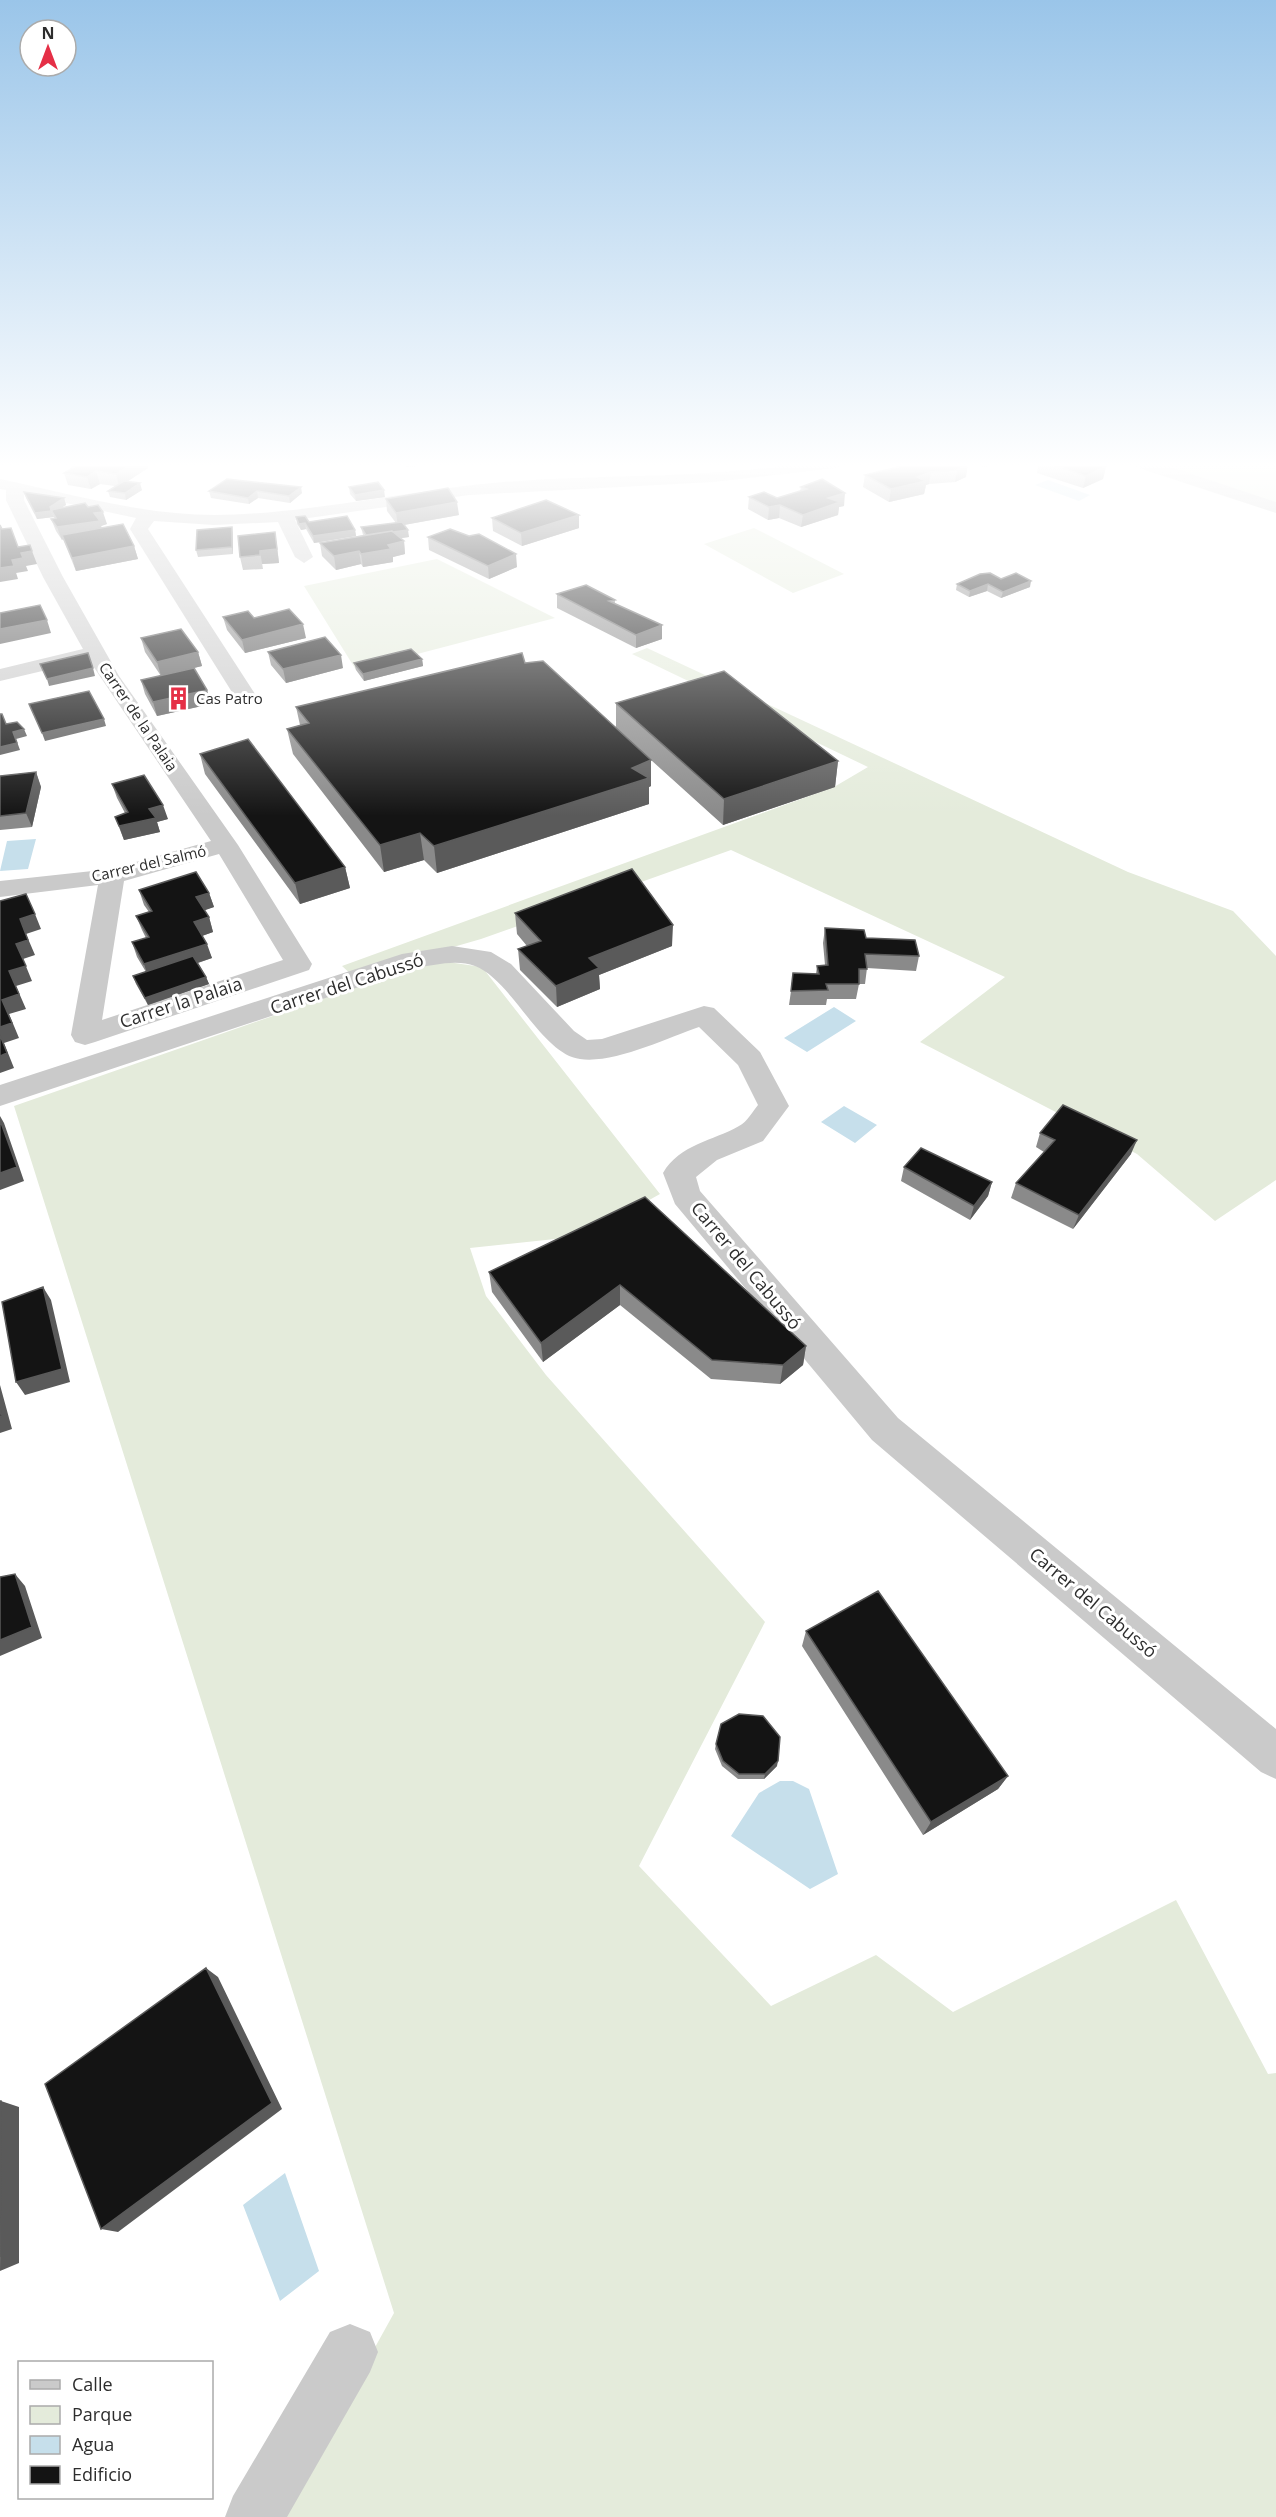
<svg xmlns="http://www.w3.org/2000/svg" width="1276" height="2517" font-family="'Open Sans',sans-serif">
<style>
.green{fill:#e4ebdb}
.water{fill:#c6dfeb}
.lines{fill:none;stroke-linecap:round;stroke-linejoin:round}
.minor{fill:#cacaca;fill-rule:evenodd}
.wall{fill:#8a8a8a}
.shaded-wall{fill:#5a5a5a}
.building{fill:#141414;stroke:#5a5a5a;stroke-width:1.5}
.labels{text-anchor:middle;stroke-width:6;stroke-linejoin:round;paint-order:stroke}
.far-poi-label{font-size:15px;fill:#2d2d2d;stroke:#fff;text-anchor:start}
.far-street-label{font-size:15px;fill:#2d2d2d;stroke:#fff}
.street-label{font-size:18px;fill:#2d2d2d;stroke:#fff}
</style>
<rect width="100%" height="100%" fill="#fff"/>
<!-- green -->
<path class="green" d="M 1158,463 L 1276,463 L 1276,503 Z
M 754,528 L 844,574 L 793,593 L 704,544 Z
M 437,559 L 555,618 L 356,670 L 304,586 Z
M 647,648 L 1128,872 L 1233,911 L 1276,956 L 1276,1180 L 1215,1221 L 1137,1154 L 920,1042 L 1005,977 L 731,850 L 481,939 L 353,976 L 342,966 L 834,787 L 868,767 L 632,654 Z
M 441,961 L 482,967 L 660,1194 L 567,1246 L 555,1239 L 470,1248 L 486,1296 L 546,1375 L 765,1622 L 639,1866 L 771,2006 L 876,1955 L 953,2012 L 1176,1900 L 1268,2074 L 1276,2073 L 1276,2517 L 281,2517 L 394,2313 L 14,1106 L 362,985 Z"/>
<!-- water -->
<path class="water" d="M 1048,480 L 1090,495 L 1079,501 L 1035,485 Z
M 36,839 L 28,869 L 0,871 L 7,841 Z
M 834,1007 L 856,1021 L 807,1052 L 784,1038 Z
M 844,1106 L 877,1125 L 855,1143 L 821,1122 Z
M 780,1781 L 793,1781 L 809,1789 L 838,1874 L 810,1889 L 731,1836 L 759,1793 Z
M 285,2173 L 319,2271 L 280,2301 L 243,2205 Z"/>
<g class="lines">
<!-- minor -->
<path class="minor" d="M 803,463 L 844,463 L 836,468 L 713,482 L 469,495 L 295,520 L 313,557 L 304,563 L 295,557 L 278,522 L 214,525 L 154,521 L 148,529 L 257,697 L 254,702 L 238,702 L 235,697 L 130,529 L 136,518 L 24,494 L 24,500 L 63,577 L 119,676 L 238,845 L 312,964 L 309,970 L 95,1042 L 85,1045 L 75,1042 L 71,1035 L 98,885 L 0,897 L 0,881 L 111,869 L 211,841 L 89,660 L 0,681 L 0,669 L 83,649 L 43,577 L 6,500 L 6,490 L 0,489 L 0,479 C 71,494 142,515 215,515 C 312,514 407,490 504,482 C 603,474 704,479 803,463 ZM 219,854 L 283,960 L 102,1020 L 124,881 Z
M 1134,463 L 1159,463 L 1276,502 L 1276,513 L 1136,467 Z
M 452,946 L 491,952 L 511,964 L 574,1031 L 587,1040 L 602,1039 L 704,1006 L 714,1008 L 760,1052 L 789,1106 L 763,1141 L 717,1160 L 696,1177 L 700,1191 L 898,1418 L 1276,1729 L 1276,1779 L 1261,1772 L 872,1440 L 675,1204 L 663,1173 C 680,1144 713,1141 739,1126 C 747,1122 753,1111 758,1105 L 738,1065 L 699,1027 C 667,1038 614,1064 580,1059 C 541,1054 512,980 475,966 C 457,959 434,965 416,968 L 0,1106 L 0,1085 L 402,954 Z
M 350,2324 L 370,2332 L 378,2352 L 370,2372 L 287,2517 L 225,2517 L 233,2496 L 330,2332 Z"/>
</g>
<!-- wall -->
<path class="wall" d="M 80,463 L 147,463 L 148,468 L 128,481 L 142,490 L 126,500 L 110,497 L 108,491 L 115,486 L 100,484 L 91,489 L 68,485 L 64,473 Z
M 965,463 L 966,477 L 955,482 L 929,484 L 926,485 L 924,494 L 889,502 L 863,487 L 865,475 L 895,468 L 895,464 Z
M 974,463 L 995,463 L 984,467 Z
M 1039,463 L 1097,463 L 1106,466 L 1103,479 L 1083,488 L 1037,473 Z
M 227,479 L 302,493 L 290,503 L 258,498 L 249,504 L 211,498 L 209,491 Z
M 822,479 L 844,506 L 839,507 L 838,515 L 801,527 L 779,518 L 768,520 L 748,509 L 749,497 L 777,498 L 800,491 L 801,487 Z
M 349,487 L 385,497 L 356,501 L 350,494 Z
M 24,492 L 64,498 L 66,505 L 62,507 L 88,507 L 107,524 L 101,526 L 102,528 L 134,546 L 138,559 L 76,571 L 63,539 L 62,540 L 56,531 L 51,519 L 54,518 L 54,517 L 37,519 L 26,498 Z
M 386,499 L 459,515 L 404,525 L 409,537 L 400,538 L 404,541 L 405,554 L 393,557 L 393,562 L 363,567 L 361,564 L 336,570 L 322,556 L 320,543 L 363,535 L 361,527 L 396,523 L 387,511 Z
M 296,517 L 309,522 L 355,530 L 356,536 L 314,543 L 306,529 L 301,530 L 297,524 Z
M 492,518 L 579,528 L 522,546 L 493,531 Z
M 233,534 L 233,554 L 198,557 L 196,550 Z
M 428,537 L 517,567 L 489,579 L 429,550 Z
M 277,545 L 279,563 L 262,564 L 263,569 L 243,570 L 240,557 Z
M 1001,579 L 1030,587 L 1001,598 L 987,591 L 969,597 L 956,590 L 957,584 Z
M 557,594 L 615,600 L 615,604 L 662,639 L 636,648 L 557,608 Z
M 223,617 L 254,618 L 306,638 L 245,653 L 227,630 Z
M 141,638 L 198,652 L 202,666 L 161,676 L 207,690 L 211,704 L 157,716 L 145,694 L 141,680 L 161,676 L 145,652 Z
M 268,652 L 343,668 L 286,683 L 271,665 Z
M 422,659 L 423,666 L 364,681 L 356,670 L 354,663 Z
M 525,663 L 616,727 L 616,703 L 838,761 L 835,787 L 723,825 L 651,760 L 651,786 L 649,787 L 649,804 L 437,873 L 424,860 L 384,872 L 293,754 L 287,729 L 300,725 L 296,707 Z
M 200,754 L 345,867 L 350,888 L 300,904 L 205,774 Z
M 36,772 L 41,787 L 32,827 L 0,830 L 0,776 Z
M 112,784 L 168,819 L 157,822 L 160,832 L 124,840 L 115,817 L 125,813 L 117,798 Z
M 139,890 L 209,893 L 214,907 L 204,910 L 209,917 L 213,932 L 202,936 L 212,958 L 198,963 L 206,977 L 209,984 L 148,1005 L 136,984 L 133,976 L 146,972 L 137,957 L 132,942 L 146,938 L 142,930 L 136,916 L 149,912 L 144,905 Z
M 515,913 L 672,946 L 599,975 L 600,989 L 557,1007 L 520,970 L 518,949 L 527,946 L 517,934 Z
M 825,928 L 866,938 L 919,956 L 916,971 L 867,968 L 865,984 L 859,984 L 856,999 L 827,999 L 826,1005 L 789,1005 L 791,991 L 816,974 L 817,966 L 825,965 L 823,943 Z
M 1040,1133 L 1131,1154 L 1073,1229 L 1011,1198 L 1016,1183 L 1044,1152 L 1036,1147 Z
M 904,1167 L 992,1182 L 988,1196 L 970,1220 L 901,1181 Z
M 645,1197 L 806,1346 L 803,1365 L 780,1384 L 711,1379 L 620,1305 L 543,1362 L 492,1292 L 489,1272 Z
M 806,1631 L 1008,1776 L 998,1789 L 923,1835 L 802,1646 Z
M 716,1744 L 777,1766 L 764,1779 L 738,1779 L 722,1766 L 715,1749 Z"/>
<!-- shaded-wall -->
<path class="shaded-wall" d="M 134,463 L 147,463 L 148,468 L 119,487 L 116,474 Z
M 406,463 L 454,463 L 406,467 Z
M 984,463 L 995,463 L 984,467 Z
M 968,464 L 966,477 L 955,482 L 957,470 Z
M 1106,466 L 1103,479 L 1083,488 L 1086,476 Z
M 96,471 L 100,484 L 91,489 L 87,477 Z
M 931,472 L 929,484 L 926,485 L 924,494 L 889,502 L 891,489 L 917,477 Z
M 140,483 L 142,490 L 126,500 L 125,493 Z
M 301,487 L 302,493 L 290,503 L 289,496 Z
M 384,490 L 385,497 L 356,501 L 355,495 Z
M 257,491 L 258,498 L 249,504 L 248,498 Z
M 845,493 L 844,506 L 839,507 L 838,515 L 801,527 L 803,515 L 828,498 Z
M 64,498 L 66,505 L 53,513 L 50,507 Z
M 457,502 L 459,515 L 398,526 L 396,513 Z
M 780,505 L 779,518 L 768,520 L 769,507 Z
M 51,511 L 54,517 L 37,519 L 35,513 Z
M 103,512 L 107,524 L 101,526 L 104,534 L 62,535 L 63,539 L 62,540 L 57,527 L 94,513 Z
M 579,515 L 579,528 L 522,546 L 521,533 Z
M 305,523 L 306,529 L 301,530 L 299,524 Z
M 232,527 L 233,534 L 233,554 L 232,547 Z
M 355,530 L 356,536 L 314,543 L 313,536 Z
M 408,530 L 409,537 L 368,543 L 367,536 Z
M 275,532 L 279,563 L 262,564 L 263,569 L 260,551 Z
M 404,541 L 405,554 L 393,557 L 393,562 L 363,567 L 361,554 L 388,545 Z
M 134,546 L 138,559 L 76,571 L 72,558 Z
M 32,551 L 37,564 L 26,566 L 28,571 L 16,573 L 12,560 L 21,553 Z
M 359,551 L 361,564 L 336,570 L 334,556 Z
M 516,554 L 517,567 L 489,579 L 488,566 Z
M 14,566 L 18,579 L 0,582 L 0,568 Z
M 1031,581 L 1030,587 L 1001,598 L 1003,592 Z
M 988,584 L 987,591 L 969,597 L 970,591 Z
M 47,620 L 51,633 L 0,644 L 0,629 Z
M 303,624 L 306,638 L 245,653 L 242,640 Z
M 662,625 L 662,639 L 636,648 L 636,635 Z
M 198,652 L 202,666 L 161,676 L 157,662 Z
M 341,655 L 343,668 L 286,683 L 283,669 Z
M 422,659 L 423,666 L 364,681 L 363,674 Z
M 93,668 L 95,676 L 49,686 L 47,679 Z
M 207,690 L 211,704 L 157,716 L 153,702 Z
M 104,719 L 106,726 L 45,741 L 42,733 Z
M 24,729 L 27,736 L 16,739 L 20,750 L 0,755 L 0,747 L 13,732 Z
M 651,760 L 651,786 L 649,787 L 649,804 L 437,873 L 434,846 Z
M 838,761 L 835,787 L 723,825 L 724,799 Z
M 36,772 L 41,787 L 32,827 L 26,813 Z
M 163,805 L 168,819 L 157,822 L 160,832 L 124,840 L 119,826 L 149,809 Z
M 420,833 L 424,860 L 384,872 L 380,845 Z
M 345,867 L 350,888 L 300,904 L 295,883 Z
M 209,893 L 214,907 L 200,912 L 196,897 Z
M 35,914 L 41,929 L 26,934 L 35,955 L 23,959 L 32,981 L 16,986 L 26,1009 L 9,1014 L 19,1038 L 4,1043 L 14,1068 L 0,1073 L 0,1027 L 2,1000 L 16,944 L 20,919 Z
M 209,917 L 213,932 L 199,937 L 194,922 Z
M 673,925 L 672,946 L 599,975 L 600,989 L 557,1007 L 556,986 L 589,958 Z
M 207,944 L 212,958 L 149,979 L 144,964 Z
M 206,977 L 209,984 L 148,1005 L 145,998 Z
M 0,1116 L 4,1123 L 24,1181 L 0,1190 Z
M 1137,1140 L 1131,1154 L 1073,1229 L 1079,1215 Z
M 992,1182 L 988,1196 L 970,1220 L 974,1206 Z
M 620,1285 L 620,1305 L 543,1362 L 541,1343 Z
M 43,1287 L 51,1300 L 70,1382 L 25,1395 L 16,1382 Z
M 806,1346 L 803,1365 L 780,1384 L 783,1365 Z
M 0,1385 L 12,1429 L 0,1433 Z
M 15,1574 L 25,1586 L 42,1638 L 0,1656 L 0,1640 Z
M 778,1761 L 777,1766 L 764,1779 L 765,1774 Z
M 1008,1776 L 998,1789 L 923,1835 L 931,1822 Z
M 206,1968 L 218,1977 L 282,2109 L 118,2232 L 101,2229 Z
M 1,2101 L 19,2107 L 19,2263 L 0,2271 Z"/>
<!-- building -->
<path class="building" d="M 80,463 L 134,463 L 116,474 L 96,471 L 87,477 L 64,473 Z
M 899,463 L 965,463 L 968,464 L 957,470 L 931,472 L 917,477 L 926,481 L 891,489 L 865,475 L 898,467 L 895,464 Z
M 1048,463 L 1097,463 L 1106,466 L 1086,476 Z
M 227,479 L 301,487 L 289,496 L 257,491 L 248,498 L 209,491 Z
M 822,479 L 845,493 L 828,498 L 840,502 L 803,515 L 780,505 L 769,507 L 749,497 L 764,492 L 777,498 L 807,489 L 801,487 Z
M 124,481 L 140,483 L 125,493 L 108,491 Z
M 378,482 L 384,490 L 355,495 L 349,487 Z
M 448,488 L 457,502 L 396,513 L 386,499 Z
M 24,492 L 64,498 L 50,507 L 52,511 L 35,513 Z
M 546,500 L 579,515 L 521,533 L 492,518 Z
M 85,503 L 88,507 L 98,505 L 103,512 L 94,513 L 100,521 L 57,527 L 51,519 L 56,518 L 51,510 Z
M 305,516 L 309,522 L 347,516 L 355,530 L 313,536 L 305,523 L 299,524 L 296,517 Z
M 402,522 L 408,530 L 393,532 L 392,531 L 366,535 L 361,527 Z
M 123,524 L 134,546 L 72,558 L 62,535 Z
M 0,525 L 2,529 L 11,528 L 18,547 L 30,545 L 32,551 L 21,553 L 23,558 L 12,560 L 14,566 L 0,568 Z
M 232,527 L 232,547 L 196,550 L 197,530 Z
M 450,529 L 469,536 L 479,534 L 516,554 L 488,566 L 428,537 Z
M 392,531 L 404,541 L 388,545 L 391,549 L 361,554 L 359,551 L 334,556 L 320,543 Z
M 275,532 L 277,549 L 260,551 L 260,555 L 240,557 L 238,536 Z
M 990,573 L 1001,579 L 1016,573 L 1031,581 L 1003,592 L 988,584 L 970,591 L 957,584 L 980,574 Z
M 586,585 L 615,600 L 609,601 L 662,625 L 636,635 L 557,594 Z
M 40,605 L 47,620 L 0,629 L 0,613 Z
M 289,609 L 303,624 L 242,640 L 223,617 L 248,611 L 254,618 Z
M 181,629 L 198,652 L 157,662 L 141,638 Z
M 325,637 L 341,655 L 283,669 L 268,652 Z
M 411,649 L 422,659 L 363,674 L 354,663 Z
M 88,653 L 93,668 L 47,679 L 40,664 Z
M 522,653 L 525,663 L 543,661 L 651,760 L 632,768 L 649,778 L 434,846 L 420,833 L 380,845 L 287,729 L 309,723 L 296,707 Z
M 194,668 L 207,690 L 153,702 L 141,680 Z
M 724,671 L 838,761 L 724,799 L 616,703 Z
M 89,691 L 104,719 L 42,733 L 29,704 Z
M 0,714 L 2,714 L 6,724 L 17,722 L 24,729 L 13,732 L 17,743 L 0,747 Z
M 248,739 L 345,867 L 295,883 L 200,754 Z
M 36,772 L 26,813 L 0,816 L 0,776 Z
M 144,775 L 163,805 L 149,809 L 156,818 L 119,826 L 115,817 L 128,812 L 112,784 Z
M 632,869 L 673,925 L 589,958 L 599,968 L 556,986 L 518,949 L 541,941 L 515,913 Z
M 196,872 L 209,893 L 196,897 L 209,917 L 194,922 L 207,944 L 144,964 L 132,942 L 149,937 L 136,916 L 152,911 L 139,890 Z
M 26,894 L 35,914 L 20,919 L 28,940 L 16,944 L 26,966 L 9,971 L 19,994 L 2,1000 L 12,1023 L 0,1027 L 0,901 Z
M 825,928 L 864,930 L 866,938 L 915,940 L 919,956 L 865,954 L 867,969 L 859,969 L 859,984 L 826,984 L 828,990 L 791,991 L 793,973 L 819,974 L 817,966 L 828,965 Z
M 193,956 L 206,977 L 145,998 L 133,976 Z
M 0,1035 L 7,1053 L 0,1056 Z
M 1063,1105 L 1137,1140 L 1079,1215 L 1016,1183 L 1055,1140 L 1040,1133 Z
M 0,1120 L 17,1167 L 0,1173 Z
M 921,1148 L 992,1182 L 974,1206 L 904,1167 Z
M 645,1197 L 806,1346 L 783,1365 L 712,1360 L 620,1285 L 541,1343 L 489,1272 Z
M 43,1287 L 62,1369 L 16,1382 L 2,1302 Z
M 0,1407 L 2,1416 L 0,1417 Z
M 15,1574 L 32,1627 L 0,1640 L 0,1577 Z
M 878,1591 L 1008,1776 L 931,1822 L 806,1631 Z
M 739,1714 L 763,1716 L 780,1737 L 778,1761 L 765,1774 L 739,1774 L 723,1761 L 716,1744 L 721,1724 Z
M 206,1968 L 272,2103 L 101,2229 L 45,2084 Z
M 0,2101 L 1,2101 L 0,2257 Z"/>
<!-- sky -->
<linearGradient id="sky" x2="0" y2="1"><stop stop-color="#9ac5e9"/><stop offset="0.57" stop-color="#fff"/><stop offset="1" stop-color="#fff" stop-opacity="0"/></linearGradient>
<rect width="1276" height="816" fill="url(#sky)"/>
<!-- icons -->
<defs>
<symbol id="building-bare" viewBox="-9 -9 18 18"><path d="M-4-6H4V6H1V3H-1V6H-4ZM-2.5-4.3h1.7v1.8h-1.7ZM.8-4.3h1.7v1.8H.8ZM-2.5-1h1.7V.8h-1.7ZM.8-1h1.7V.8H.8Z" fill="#e52f46" stroke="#fff" stroke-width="2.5" paint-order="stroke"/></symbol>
</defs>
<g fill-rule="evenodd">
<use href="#building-bare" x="162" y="682" width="33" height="33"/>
</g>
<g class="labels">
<!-- far-poi labels -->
<g class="far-poi-label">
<text x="196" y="704">Cas Patro</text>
</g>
<!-- far-street labels -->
<g class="far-street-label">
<text transform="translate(138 717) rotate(56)" y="5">Carrer de la Palaia</text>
<text transform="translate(149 864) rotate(-13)" y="5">Carrer del Salmó</text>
</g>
<!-- street labels -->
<g class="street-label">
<text transform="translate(347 984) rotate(-18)" y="6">Carrer del Cabussó</text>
<text transform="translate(181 1003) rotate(-18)" y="6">Carrer la Palaia</text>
<text transform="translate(746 1266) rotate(50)" y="6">Carrer del Cabussó</text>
<text transform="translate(1093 1603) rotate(40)" y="6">Carrer del Cabussó</text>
</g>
</g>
<!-- legend -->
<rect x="18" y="2361" width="195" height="138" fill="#ffffff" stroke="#ababab" stroke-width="1.5"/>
<rect x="30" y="2380" width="30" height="9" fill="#cacaca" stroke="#ababab" stroke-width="1.5"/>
<text x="72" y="2391" font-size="18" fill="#2d2d2d">Calle</text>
<rect x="30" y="2406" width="30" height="18" fill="#e4ebdb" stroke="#ababab" stroke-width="1.5"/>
<text x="72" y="2421" font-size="18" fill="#2d2d2d">Parque</text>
<rect x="30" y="2436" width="30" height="18" fill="#c6dfeb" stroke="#ababab" stroke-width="1.5"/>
<text x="72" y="2451" font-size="18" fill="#2d2d2d">Agua</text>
<rect x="30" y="2466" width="30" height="18" fill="#141414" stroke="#ababab" stroke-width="1.5"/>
<text x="72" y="2481" font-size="18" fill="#2d2d2d">Edificio</text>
<!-- north arrow -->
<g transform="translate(48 48)"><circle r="28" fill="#ffffff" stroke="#ababab" stroke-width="1.5"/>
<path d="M0-4.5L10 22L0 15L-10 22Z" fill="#e52f46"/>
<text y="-9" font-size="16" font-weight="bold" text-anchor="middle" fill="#2d2d2d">N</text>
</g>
</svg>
